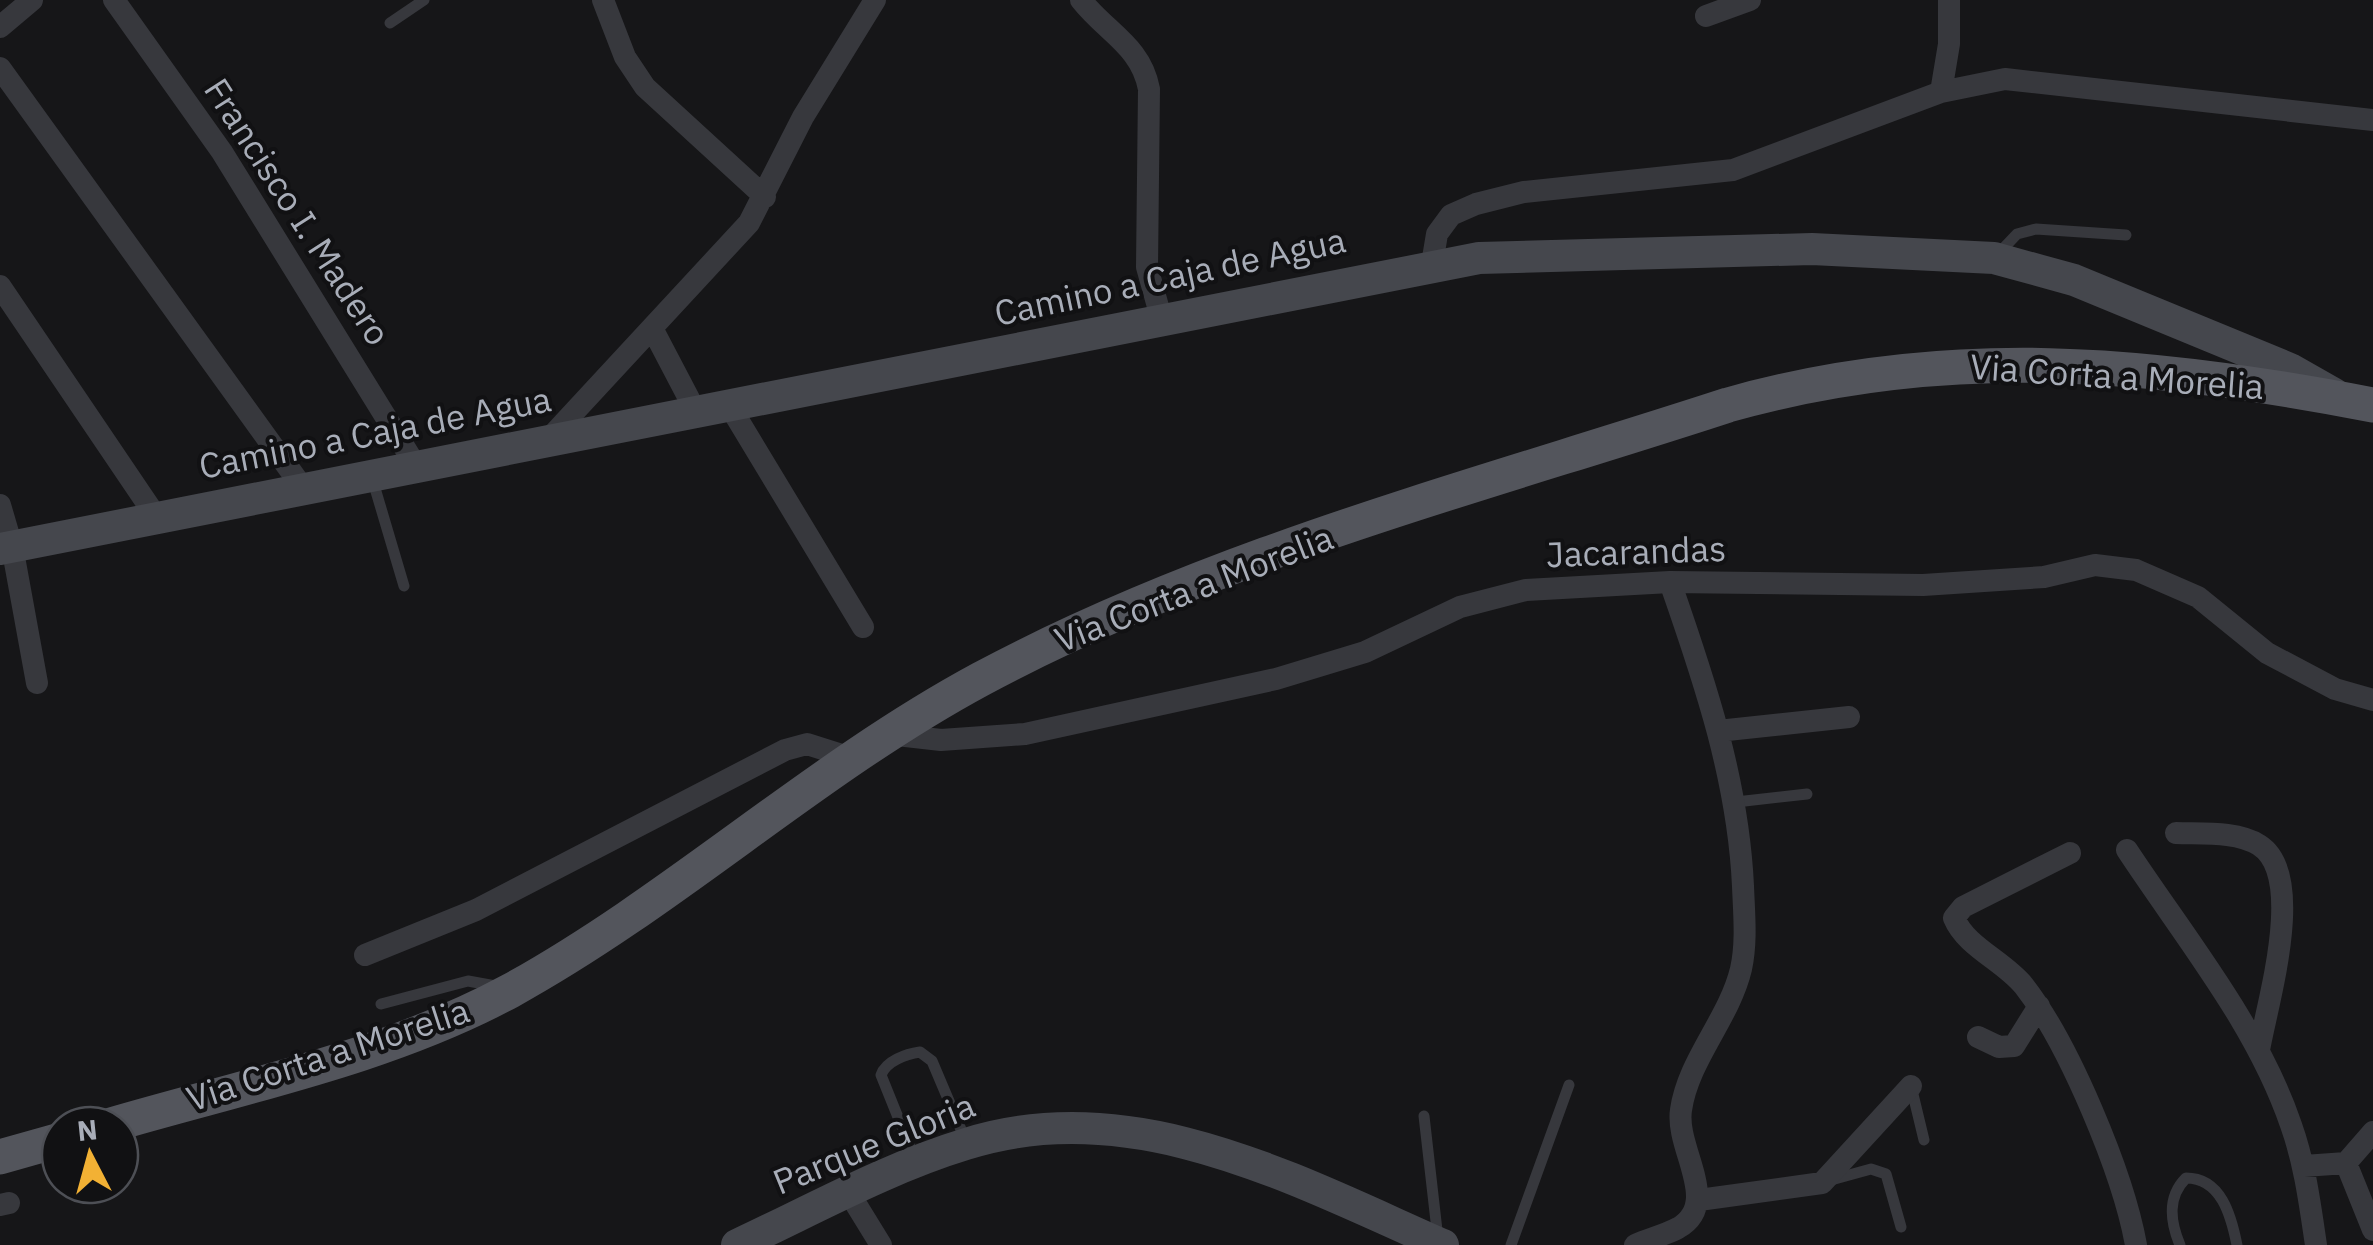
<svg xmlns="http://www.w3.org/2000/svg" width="2373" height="1245" font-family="'IBM Plex Sans',sans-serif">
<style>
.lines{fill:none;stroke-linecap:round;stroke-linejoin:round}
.lane{stroke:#37383d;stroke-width:11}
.street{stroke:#37383d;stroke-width:22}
.secondary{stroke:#45474d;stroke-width:32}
.primary{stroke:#53555c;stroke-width:35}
.labels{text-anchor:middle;stroke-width:8;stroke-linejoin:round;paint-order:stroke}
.street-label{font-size:35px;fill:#a8adb8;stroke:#111113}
</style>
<rect width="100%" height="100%" fill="#161618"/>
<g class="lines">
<!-- lane -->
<path class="lane" d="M 390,23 L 424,0
M 1997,255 L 2017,234 L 2036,229 L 2126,235
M 372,478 L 404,586
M 1736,802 L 1807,794
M 381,1004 L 468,981 L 501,987
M 1911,1086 L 1924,1140
M 1424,1116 L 1438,1239
M 914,1157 L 881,1075 C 886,1061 906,1054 920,1052 L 932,1061 L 965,1139
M 1831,1180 L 1871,1169 L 1886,1174 L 1901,1227
M 1511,1245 L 1569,1085
M 2180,1245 C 2170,1221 2167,1197 2186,1178 C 2221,1178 2231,1215 2237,1245"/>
<!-- street -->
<path class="street" d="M 114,0 L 222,152 L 416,466
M 603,0 L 625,57 L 645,87 L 765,197
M 1081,0 C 1107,33 1141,46 1149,89 L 1147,267 L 1162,321
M 1706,16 L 1750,0
M 0,27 L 32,0
M 0,68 L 303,488
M 1941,92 L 1949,44 L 1949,0
M 1432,264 L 1437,234 L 1451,215 L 1476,204 L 1524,192 L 1733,170 L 1941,92 L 2005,79 L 2373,120
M 0,286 L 157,518
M 652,328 L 696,412
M 729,405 L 863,627
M 549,439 L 749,223 L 803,117 L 875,0
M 0,505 L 12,546 L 37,683
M 1718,731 L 1849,717
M 888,734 L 941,740 L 1025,734 L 1276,679 L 1365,652 L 1460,607 L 1526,590 L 1670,582 L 1923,585 L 2044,577 L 2095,565 L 2136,570 L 2198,597 L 2267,653 L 2335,689 L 2373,700
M 2176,833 C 2202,834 2237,831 2259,845 C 2307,875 2267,1004 2259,1050
M 2127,850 C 2185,938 2257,1025 2291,1125 C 2305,1164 2310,1205 2316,1245
M 2070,853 L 1963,907 L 1954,918 C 1966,947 2004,961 2024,986 C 2069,1044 2123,1173 2136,1245
M 365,955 L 476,910 L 785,750 L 807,744 L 848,757
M 1978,1037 L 1999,1047 L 2014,1046 L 2039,1006
M 2346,1163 L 2373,1132
M 2304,1166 L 2346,1163 L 2373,1230
M 849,1193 L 881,1245
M 1699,1200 L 1822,1183 L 1911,1086
M 0,1205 L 9,1203
M 1635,1245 C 1649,1239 1665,1235 1678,1228 C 1722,1203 1675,1149 1681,1110 C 1688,1060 1729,1019 1741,969 C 1747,942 1744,913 1743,886 C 1738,780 1705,682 1670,582"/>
<!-- secondary -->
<path class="secondary" d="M 0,549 L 1479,258 L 1812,249 L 1994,258 L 2074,280 L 2290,369 L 2334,394
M 737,1245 C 812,1210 887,1168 966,1144 C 1132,1091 1295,1180 1443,1245"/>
<!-- primary -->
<path class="primary" d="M 111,1125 C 244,1086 388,1057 510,991 C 675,900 814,769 981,679 C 1214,554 1477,487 1728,405 C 1948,343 2151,362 2373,405
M 0,1157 L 60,1140"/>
</g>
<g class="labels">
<!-- street labels -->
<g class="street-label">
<text transform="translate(297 212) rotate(57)" y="12">Francisco I. Madero</text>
<text transform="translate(1170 277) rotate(-12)" y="12">Camino a Caja de Agua</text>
<text transform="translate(2117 377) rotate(4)" y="12">Via Corta a Morelia</text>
<text transform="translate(375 433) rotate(-11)" y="12">Camino a Caja de Agua</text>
<text transform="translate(1636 552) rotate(-2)" y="12">Jacarandas</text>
<text transform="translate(1194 589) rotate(-21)" y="12">Via Corta a Morelia</text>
<text transform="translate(328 1055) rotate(-18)" y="12">Via Corta a Morelia</text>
<text transform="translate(874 1144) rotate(-22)" y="12">Parque Gloria</text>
</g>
</g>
<!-- north arrow -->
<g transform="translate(90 1155) rotate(354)"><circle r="48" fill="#111113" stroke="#4d4f55" stroke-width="2.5"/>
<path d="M0-8L18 38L0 25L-18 38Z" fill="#f2b134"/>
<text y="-15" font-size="28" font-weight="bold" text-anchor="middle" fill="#a8adb8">N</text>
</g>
</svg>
